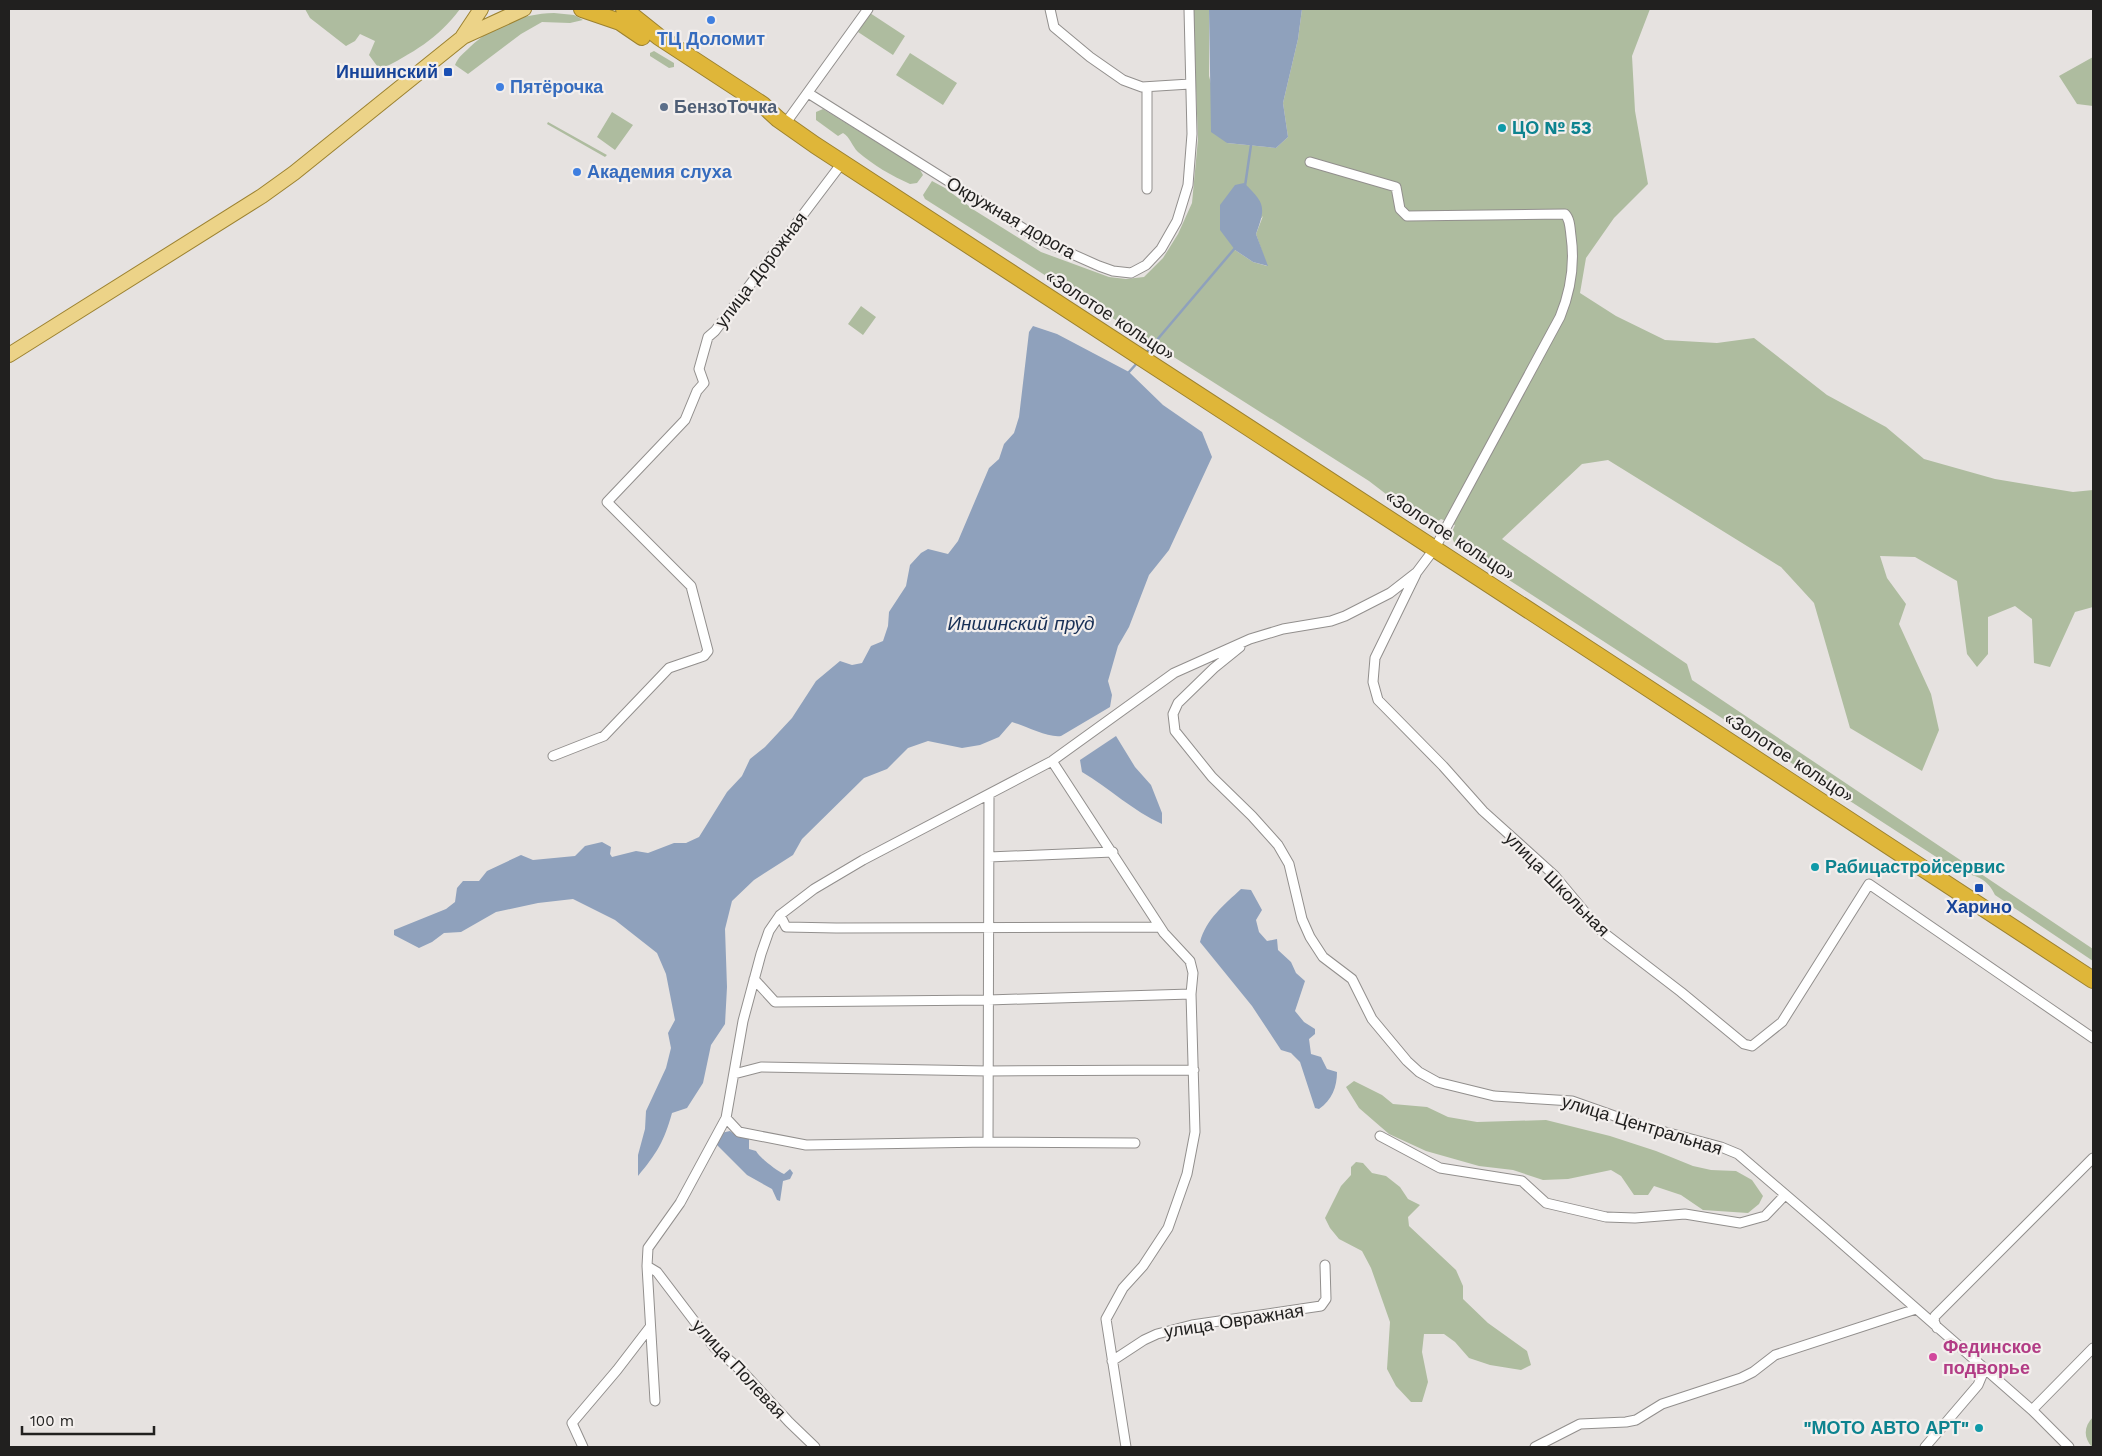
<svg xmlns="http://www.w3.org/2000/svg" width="2102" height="1456" font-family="'Work Sans',sans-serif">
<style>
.green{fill:#aebc9f;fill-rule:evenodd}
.water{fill:#8fa1bc}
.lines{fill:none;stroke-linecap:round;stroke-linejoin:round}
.stream{stroke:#8fa1bc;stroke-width:2.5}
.street-casing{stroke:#928f8d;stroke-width:11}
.primary-casing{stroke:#9c8230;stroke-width:16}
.highway-casing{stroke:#9c8230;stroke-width:18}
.street{stroke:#fff;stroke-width:9}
.primary{stroke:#ecd388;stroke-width:14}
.highway{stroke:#dfb639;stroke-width:16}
.shop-dot{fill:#3f7fe0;stroke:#f3efed;stroke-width:2}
.transit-dot{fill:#1a4fb4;stroke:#f3efed;stroke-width:2}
.service-dot{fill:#5c6f8a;stroke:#f3efed;stroke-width:2}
.culture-dot{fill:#0f9aa8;stroke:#f3efed;stroke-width:2}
.hotel-dot{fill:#d1479c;stroke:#f3efed;stroke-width:2}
.labels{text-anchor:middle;stroke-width:4.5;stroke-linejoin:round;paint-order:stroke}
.shop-label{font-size:18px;font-weight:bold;fill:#366cbe;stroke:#f3efed;text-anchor:start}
.transit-label{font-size:18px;font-weight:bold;fill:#164399;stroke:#f3efed;text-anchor:end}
.service-label{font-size:18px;font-weight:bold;fill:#4e5e75;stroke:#f3efed;text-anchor:start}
.culture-label{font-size:18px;font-weight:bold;fill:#0d838f;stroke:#f3efed;text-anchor:start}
.street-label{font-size:18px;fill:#21201f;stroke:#f3efed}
.hotel-label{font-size:18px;font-weight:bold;fill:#b23c85;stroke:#f3efed;text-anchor:start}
.water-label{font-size:19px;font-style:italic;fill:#172f55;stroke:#f3efed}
</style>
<rect width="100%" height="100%" fill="#e6e2e0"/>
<!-- green -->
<path class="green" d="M 305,9 L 460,9 C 438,39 412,53 380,70 L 369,55 L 375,41 L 360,34 L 355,41 L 346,46 L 310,18 Z
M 1193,9 L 1209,9 L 1209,76 L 1227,143 L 1276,148 L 1288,137 L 1283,103 L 1298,39 L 1302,9 L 1650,9 L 1632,56 L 1635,111 L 1648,184 L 1614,218 L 1586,258 L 1580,293 L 1616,316 L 1665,340 L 1717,343 L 1754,338 L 1827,395 L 1886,427 L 1924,459 L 1995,479 L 2073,492 L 2093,490 L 2093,607 L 2075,612 L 2050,667 L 2034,663 L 2032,619 L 2015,606 L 1988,617 L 1988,654 L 1977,667 L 1967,654 L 1957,581 L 1915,557 L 1880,556 L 1887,578 L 1906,604 L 1899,624 L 1931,694 L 1939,730 L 1922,771 L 1850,728 L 1814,603 L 1781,567 L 1608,460 L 1582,464 L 1502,539 L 1687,664 L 1692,680 L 2093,949 L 2093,961 L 1995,895 C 1988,880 1978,875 1961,873 L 1455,545 L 1451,534 L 1455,525 L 1441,519 L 1434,524 L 1425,524 L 1369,481 L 925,199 L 923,195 L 932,181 L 945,188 L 974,210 L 1041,252 L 1109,277 L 1126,279 L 1144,277 L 1163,258 L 1178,234 L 1192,203 L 1198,139 ZM 1263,216 L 1256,234 L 1267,266 L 1253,262 L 1235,250 Z
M 554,13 L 574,15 L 583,20 L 570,23 L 542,22 L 521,34 L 468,74 L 455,65 C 458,57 464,53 470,47 C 494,25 521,14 554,13 Z
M 870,13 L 905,36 L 893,55 L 858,32 Z
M 654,51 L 674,63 L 674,67 L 669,68 L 650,56 L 650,53 Z
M 910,53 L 957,83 L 943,105 L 896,75 Z
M 2093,57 L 2093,106 L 2077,104 L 2059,76 Z
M 823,109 L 919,168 L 923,175 L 917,183 L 910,184 C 892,176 873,165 858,152 C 852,146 850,137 843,133 L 838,136 L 816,120 L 816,112 Z
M 612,112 L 633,125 L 615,150 L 597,137 Z
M 548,122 L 607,155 L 605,157 L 547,124 Z
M 861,306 L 876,317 L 863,335 L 848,324 Z
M 1354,1081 L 1382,1095 L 1393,1104 L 1427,1107 L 1448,1117 L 1477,1122 L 1546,1120 L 1610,1136 L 1656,1151 L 1693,1166 L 1711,1170 L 1736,1171 L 1752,1180 L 1763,1196 L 1759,1204 L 1748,1213 L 1703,1210 L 1681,1195 L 1654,1186 L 1648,1195 L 1634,1195 L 1621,1176 L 1611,1170 L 1568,1179 L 1543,1180 L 1513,1170 L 1479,1166 L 1426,1151 L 1389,1134 L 1359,1108 L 1346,1087 Z
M 1356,1162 L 1363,1163 L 1372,1173 L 1386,1176 L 1400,1187 L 1408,1199 L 1420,1205 L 1408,1217 L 1409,1226 L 1456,1270 L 1463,1286 L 1463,1299 L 1488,1323 L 1527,1351 L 1531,1365 L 1521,1370 L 1490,1365 L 1469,1358 L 1455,1342 L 1444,1334 L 1424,1334 L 1422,1352 L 1428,1382 L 1422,1402 L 1411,1402 L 1396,1386 L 1387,1369 L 1390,1322 L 1371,1268 L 1362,1251 L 1339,1239 L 1330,1228 L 1325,1218 L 1341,1186 L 1351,1175 L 1351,1167 Z
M 2093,1417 L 2093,1447 L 2092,1447 C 2083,1437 2084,1426 2093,1417 Z"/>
<!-- water -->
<path class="water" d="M 1209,9 L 1302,9 L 1298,39 L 1283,103 L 1288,137 L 1276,148 L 1227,143 L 1211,132 Z
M 1244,183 C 1265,203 1266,207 1256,234 L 1268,266 L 1253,262 L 1235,250 L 1220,230 L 1220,205 L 1235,185 Z
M 1033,326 L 1057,334 L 1129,372 L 1163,405 L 1202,432 L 1212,457 L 1169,550 L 1149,575 L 1129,627 L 1118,646 L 1108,681 L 1112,695 L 1110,707 L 1061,736 C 1048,738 1025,726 1012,722 L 999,737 L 980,745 L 962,748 L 928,741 L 908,748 L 887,769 L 864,778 L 802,839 L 793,855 L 754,880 L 732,901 L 725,929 L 727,987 L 725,1024 L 711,1045 L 703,1083 L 687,1108 L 672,1113 C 664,1142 657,1153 638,1176 L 638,1155 L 645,1129 L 646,1111 L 666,1068 L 671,1048 L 668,1033 L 675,1020 L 666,974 L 657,953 L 615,920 L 573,899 L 538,903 L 496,912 L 461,932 L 444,933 L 432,942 L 419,948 L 394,935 L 394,930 L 446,909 L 455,902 L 457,888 L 463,881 L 479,881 L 487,871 L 521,855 L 533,860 L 575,856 L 585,846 L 602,842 L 611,847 L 610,854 L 612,857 L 636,851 L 648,853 L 674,843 L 686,843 L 699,837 L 727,792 L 742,776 L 750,759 L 765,747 L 792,718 L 816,681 L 840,661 L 852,665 L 862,663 L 871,646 L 883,641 L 888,626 L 889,612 L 906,586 L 910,565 L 921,553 L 928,549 L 948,554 L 958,541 L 989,468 L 999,459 L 1004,444 L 1014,433 L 1019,417 L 1029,332 Z
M 1116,736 L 1135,767 L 1151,785 L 1162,813 L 1162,824 C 1133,811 1109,788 1082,772 L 1080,760 Z
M 1241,889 L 1251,890 L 1262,910 L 1256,920 L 1259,932 L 1267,941 L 1277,939 L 1278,950 L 1291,962 L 1296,973 L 1305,981 L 1295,1011 L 1304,1022 L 1315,1029 L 1315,1034 L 1309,1039 L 1311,1054 L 1321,1057 L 1327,1069 L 1337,1072 C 1337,1087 1332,1100 1319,1109 L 1315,1108 L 1300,1062 L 1291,1053 L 1281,1050 L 1252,1006 L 1200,942 C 1206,919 1224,905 1241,889 Z
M 730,1131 L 734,1134 L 737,1132 L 749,1139 L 749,1149 L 756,1151 C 760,1158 777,1171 784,1174 L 790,1169 L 793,1173 L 790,1179 L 783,1181 L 780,1201 L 777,1200 L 772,1189 L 747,1175 L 715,1143 L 721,1133 Z"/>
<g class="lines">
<!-- stream -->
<path class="stream" d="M 1245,186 L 1251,145
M 1145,354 L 1235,248
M 1129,372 L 1138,362"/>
<defs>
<path id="street" d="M 1050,9 L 1054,27 L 1090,57 L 1123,80 L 1142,87 L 1190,84
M 808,93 L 1045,242 L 1099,266 L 1113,271 L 1131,273 L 1146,265 L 1161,249 L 1177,221 L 1188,185 L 1192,134 L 1189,9
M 785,124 L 868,9
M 1147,189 L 1147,87
M 1416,574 L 1375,658 L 1373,682 L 1378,700 L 1443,766 L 1483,811 L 1554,875 L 1599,929 L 1681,992 L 1744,1044 L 1752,1046 L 1782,1022 L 1869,884 L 2093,1038
M 1240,647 L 1214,668 L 1178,703 L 1173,714 L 1175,731 L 1212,777 L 1252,816 L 1278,845 L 1289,864 L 1302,919 L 1310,937 L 1323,957 L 1352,979 L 1372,1019 L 1407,1061 L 1419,1072 L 1437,1082 L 1494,1096 L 1572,1101 L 1643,1126 L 1721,1147 L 1738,1154 L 1822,1226 L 2032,1410 L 2069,1447
M 553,756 L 604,736 L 669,668 L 704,656 L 708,651 L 691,586 L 607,502 L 685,420 L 697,391 L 704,383 L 699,369 L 708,337 L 715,331 L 842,163
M 1052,761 L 1164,933 L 1190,961 L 1193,973 L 1191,994 L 1195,1132 L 1187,1174 L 1168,1228 L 1143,1266 L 1123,1288 L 1106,1319 L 1126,1447
M 989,857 L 1113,852
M 780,915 L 786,927 L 836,928 L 1160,927
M 754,979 L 775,1002 L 988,1000 L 1191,994
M 734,1074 L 761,1067 L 988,1071 L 1194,1070
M 726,1118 L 739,1132 L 806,1145 L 988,1142 L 1135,1143
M 1380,1136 L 1440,1168 L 1522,1181 L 1546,1203 L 1606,1217 L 1635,1218 L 1685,1214 L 1740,1223 L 1765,1216 L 1785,1195
M 988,1142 L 989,795
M 647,1266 L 657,1272 L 714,1347 L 744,1373 L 789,1422 L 815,1447
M 1937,1328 L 1934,1321 L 1935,1316 L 2093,1158
M 1112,1361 L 1144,1340 L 1157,1334 L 1192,1325 L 1321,1306 L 1326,1299 L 1325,1265
M 655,1401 L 647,1266 L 648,1248 L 680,1203 L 726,1118 L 743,1021 L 761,954 L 769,931 L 780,915 L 814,889 L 863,860 L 1052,761 L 1174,673 L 1250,639 L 1283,629 L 1331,621 L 1345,616 L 1390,593 L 1417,572 L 1435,548 L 1560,317 C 1571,290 1575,264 1571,236 C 1570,228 1570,219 1565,214 L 1407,216 L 1400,209 L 1396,187 L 1310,162
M 2032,1410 L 2093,1348
M 583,1447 L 572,1423 L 617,1370 L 650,1327
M 1535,1447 L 1580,1424 L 1626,1422 L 1636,1420 L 1662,1404 L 1741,1378 L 1753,1372 L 1775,1355 L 1916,1309
M 1925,1447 L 1978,1385 L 1983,1373 L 1979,1365"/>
<path id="primary" d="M 463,36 L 481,9
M 9,355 L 262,196 L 294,173 L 463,37 L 524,9"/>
<path id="highway" d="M 582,9 L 620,22 L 642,37
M 624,9 L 659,37 L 763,105 L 778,119 L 815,145 L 1599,656 L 2093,980"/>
</defs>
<!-- street casing -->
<use href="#street" class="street-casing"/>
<!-- primary casing -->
<use href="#primary" class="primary-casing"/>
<!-- highway casing -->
<use href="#highway" class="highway-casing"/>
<!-- street -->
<use href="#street" class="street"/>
<!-- primary -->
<use href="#primary" class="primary"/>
<!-- highway -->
<use href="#highway" class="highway"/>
</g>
<!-- markers -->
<g class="shop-dot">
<circle cx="711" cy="20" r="5"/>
<circle cx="500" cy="87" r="5"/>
<circle cx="577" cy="172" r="5"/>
</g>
<g class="transit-dot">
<rect x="443" y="67" width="10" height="10" rx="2.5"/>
<rect x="1974" y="883" width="10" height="10" rx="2.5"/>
</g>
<circle class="service-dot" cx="664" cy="107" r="5"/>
<g class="culture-dot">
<circle cx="1502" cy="128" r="5"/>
<circle cx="1815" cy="867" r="5"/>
<circle cx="1979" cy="1428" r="5"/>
</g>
<circle class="hotel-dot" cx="1933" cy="1357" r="5"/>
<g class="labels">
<!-- shop labels -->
<g class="shop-label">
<text x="711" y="45" text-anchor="middle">ТЦ Доломит</text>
<text x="510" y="93">Пятёрочка</text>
<text x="587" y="178">Академия слуха</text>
</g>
<!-- transit labels -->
<g class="transit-label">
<text x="438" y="78">Иншинский</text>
<text x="1979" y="913" text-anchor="middle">Харино</text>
</g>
<!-- service labels -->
<g class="service-label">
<text x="674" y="113">БензоТочка</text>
</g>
<!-- culture labels -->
<g class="culture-label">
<text x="1512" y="134">ЦО № 53</text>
<text x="1825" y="873">Рабицастройсервис</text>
<text x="1969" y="1434" text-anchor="end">"МОТО АВТО АРТ"</text>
</g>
<!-- street labels -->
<g class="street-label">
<text transform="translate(1011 218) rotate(30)" y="6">Окружная дорога</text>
<text transform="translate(761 270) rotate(-53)" y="6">улица Дорожная</text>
<text transform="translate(1110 315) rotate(33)" y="6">«Золотое кольцо»</text>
<text transform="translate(1450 535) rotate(33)" y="6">«Золотое кольцо»</text>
<text transform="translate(1789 757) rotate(33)" y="6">«Золотое кольцо»</text>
<text transform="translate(1557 884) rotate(45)" y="6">улица Школьная</text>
<text transform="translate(1642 1125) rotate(17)" y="6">улица Центральная</text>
<text transform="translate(1234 1321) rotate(-9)" y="6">улица Овражная</text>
<text transform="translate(739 1369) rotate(47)" y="6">улица Полевая</text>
</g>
<!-- hotel labels -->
<g class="hotel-label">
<text x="1943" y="1353">Фединское<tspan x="1943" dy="21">подворье</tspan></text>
</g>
<!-- water labels -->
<g class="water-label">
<text x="1021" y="630">Иншинский пруд</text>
</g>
</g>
<!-- border -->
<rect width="2102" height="1456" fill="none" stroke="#21201f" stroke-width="20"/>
<!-- scale -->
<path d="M22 1426v8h132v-8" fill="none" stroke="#21201f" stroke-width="2.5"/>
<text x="30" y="1426" font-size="15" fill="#21201f" stroke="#f3efed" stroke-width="4" paint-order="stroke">100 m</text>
</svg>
